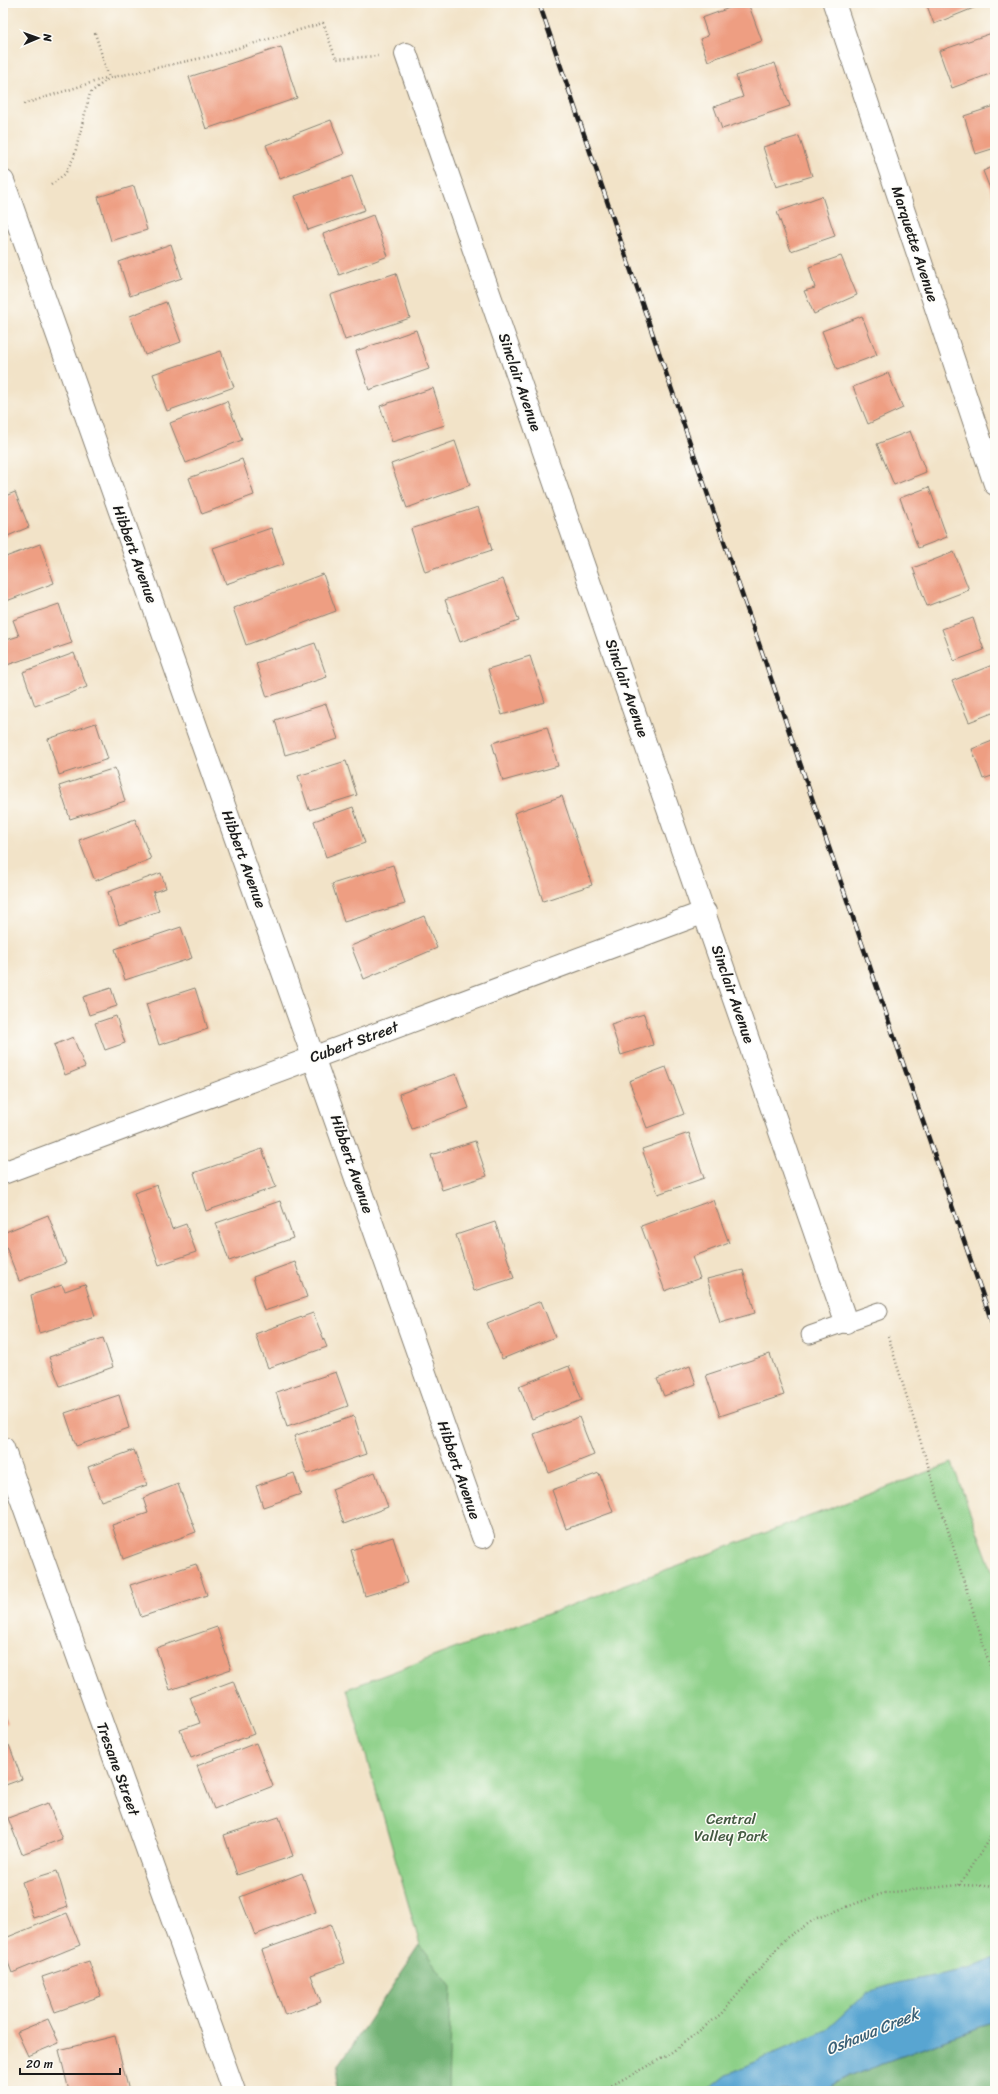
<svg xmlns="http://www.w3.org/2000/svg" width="998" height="2094" font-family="Sriracha,sans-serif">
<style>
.green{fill:#8dd088;stroke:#547652}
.forest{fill:#72b274;stroke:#476748}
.water{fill:#58a5d1;stroke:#3a6076}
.building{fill:#ee9e82}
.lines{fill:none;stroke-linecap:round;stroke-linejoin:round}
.service-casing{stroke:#878072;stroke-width:19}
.minor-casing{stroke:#878072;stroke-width:24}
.path{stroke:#878072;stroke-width:2.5;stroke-dasharray:1 3;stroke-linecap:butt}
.service{stroke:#fff;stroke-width:17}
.minor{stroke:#fff;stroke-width:22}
.rail-casing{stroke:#1c1c1c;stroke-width:4.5}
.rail{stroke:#fdfcf7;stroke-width:3;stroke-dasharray:9;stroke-linecap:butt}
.labels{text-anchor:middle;stroke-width:3;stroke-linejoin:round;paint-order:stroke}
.street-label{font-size:15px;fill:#1c1c1c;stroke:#fdfcf7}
.park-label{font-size:15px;fill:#445b42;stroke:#fdfcf7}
.water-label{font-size:16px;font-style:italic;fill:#3a6076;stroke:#fdfcf7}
</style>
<rect width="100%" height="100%" fill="#fdfcf7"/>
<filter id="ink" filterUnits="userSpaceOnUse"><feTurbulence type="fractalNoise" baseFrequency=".025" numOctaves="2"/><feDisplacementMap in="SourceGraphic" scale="8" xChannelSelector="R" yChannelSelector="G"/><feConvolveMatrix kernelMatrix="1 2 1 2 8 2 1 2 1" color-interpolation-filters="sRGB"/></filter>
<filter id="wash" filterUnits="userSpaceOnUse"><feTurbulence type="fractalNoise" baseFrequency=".012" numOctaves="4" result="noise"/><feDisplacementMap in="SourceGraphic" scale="16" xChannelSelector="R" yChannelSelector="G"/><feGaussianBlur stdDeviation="0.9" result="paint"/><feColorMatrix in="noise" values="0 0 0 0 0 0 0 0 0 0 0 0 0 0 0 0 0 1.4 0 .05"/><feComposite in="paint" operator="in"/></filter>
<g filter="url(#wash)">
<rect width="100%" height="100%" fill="#f2e3c8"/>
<!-- green -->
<path class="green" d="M 952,1463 L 995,1579 L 995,2091 L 335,2091 L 339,2065 L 420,1945 L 347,1689 Z"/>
<!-- forest -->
<path class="forest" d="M 420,1945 L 451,1987 L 448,2091 L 335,2091 L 339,2065 Z
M 995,2021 L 995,2091 L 821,2091 L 848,2076 Z"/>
<!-- water -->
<path class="water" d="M 995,1958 L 995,2021 L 848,2076 L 821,2091 L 706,2091 L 727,2074 L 827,2030 L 868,1992 L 898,1983 L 972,1968 Z"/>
<g id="blocks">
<!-- building -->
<path class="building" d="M 743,3 L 748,3 L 762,41 L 708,61 L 700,39 L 708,36 L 702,18 Z
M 926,3 L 986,3 L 934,24 Z
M 995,32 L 995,72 L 952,88 L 939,51 Z
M 281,47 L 297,98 L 206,129 L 189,77 Z
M 775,63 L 790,106 L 722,129 L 714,107 L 743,97 L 736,76 Z
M 995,106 L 995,148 L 976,154 L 964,116 Z
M 331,120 L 344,154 L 280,179 L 266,145 Z
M 799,136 L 812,176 L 776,187 L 763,147 Z
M 995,166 L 995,201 L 983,171 Z
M 352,176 L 365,210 L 308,230 L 295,196 Z
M 134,186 L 147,230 L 111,241 L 98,197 Z
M 822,196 L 835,236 L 791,251 L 777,212 Z
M 373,215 L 388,256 L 339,275 L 323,234 Z
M 171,244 L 182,278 L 130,296 L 119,262 Z
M 841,256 L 857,295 L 814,314 L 804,291 L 815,288 L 809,267 Z
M 396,273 L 410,318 L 345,340 L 330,295 Z
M 166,302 L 181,342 L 145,355 L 130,316 Z
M 862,316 L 877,355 L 837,370 L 822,331 Z
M 416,330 L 429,369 L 369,390 L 356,351 Z
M 221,351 L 234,387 L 167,411 L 153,374 Z
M 888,373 L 903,408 L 868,424 L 853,387 Z
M 433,388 L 445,425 L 392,442 L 380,406 Z
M 227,401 L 242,440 L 186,463 L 170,423 Z
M 910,431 L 926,472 L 894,485 L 877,444 Z
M 455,441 L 470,485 L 407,508 L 391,464 Z
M 242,459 L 254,495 L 202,514 L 189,478 Z
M 929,487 L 947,537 L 918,548 L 900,498 Z
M 15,492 L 29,527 L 3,538 L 3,497 Z
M 478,507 L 492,550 L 425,572 L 411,529 Z
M 271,528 L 284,564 L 226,584 L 213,548 Z
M 40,544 L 54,583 L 4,602 L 3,558 Z
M 954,552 L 969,590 L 927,606 L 913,568 Z
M 323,574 L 336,611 L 246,645 L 233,608 Z
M 503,579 L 519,621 L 460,642 L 445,600 Z
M 59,604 L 72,643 L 7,665 L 3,654 L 3,641 L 19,636 L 13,620 Z
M 973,618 L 984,650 L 954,661 L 942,629 Z
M 315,643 L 327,677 L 267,697 L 256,663 Z
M 74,653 L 87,687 L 35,706 L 23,672 Z
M 530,656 L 545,702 L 502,715 L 488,669 Z
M 995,664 L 995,712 L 969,722 L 952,681 Z
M 326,704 L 338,739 L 285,755 L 275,720 Z
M 96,723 L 108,759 L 59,775 L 48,739 Z
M 547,727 L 558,766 L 503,781 L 492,743 Z
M 995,740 L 995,775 L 983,779 L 972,749 Z
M 346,761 L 357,795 L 309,810 L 298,776 Z
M 115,768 L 125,801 L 70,819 L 59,786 Z
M 562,796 L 592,885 L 543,901 L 514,813 Z
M 353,807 L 365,843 L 326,857 L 314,821 Z
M 135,819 L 151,859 L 95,881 L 79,840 Z
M 393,865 L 405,904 L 344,922 L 332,884 Z
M 161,873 L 166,888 L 153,892 L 159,911 L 119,925 L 108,892 Z
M 424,916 L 437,948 L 364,979 L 351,946 Z
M 181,927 L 192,958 L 125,980 L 115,949 Z
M 111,988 L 117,1006 L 89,1015 L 83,997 Z
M 195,988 L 208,1029 L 159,1045 L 146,1004 Z
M 644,1014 L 653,1045 L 621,1055 L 611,1024 Z
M 116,1016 L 125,1043 L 105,1050 L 95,1023 Z
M 73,1037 L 85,1067 L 65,1075 L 54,1045 Z
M 666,1067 L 684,1114 L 647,1128 L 629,1081 Z
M 456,1074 L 469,1108 L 412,1129 L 399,1094 Z
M 689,1133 L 704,1178 L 658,1194 L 642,1149 Z
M 475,1141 L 487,1176 L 442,1190 L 431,1155 Z
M 262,1149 L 276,1187 L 206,1211 L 194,1173 Z
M 157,1185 L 172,1229 L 186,1224 L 196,1252 L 159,1265 L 134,1193 Z
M 713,1200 L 729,1243 L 692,1257 L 700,1278 L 665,1291 L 641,1226 Z
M 280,1201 L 293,1238 L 229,1261 L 216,1223 Z
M 48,1215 L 66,1263 L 19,1281 L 3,1239 L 3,1233 Z
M 495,1222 L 514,1278 L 474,1291 L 456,1235 Z
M 295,1262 L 307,1297 L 264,1311 L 253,1277 Z
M 743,1270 L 755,1313 L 720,1323 L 707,1279 Z
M 85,1284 L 95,1316 L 39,1333 L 31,1295 L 62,1285 L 65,1291 Z
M 541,1301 L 555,1337 L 502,1359 L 487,1323 Z
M 313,1313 L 327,1347 L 268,1368 L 255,1334 Z
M 103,1338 L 113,1367 L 60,1386 L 49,1357 Z
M 770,1354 L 784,1395 L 720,1416 L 706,1375 Z
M 569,1366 L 582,1400 L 532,1419 L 519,1386 Z
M 690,1366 L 696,1384 L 664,1396 L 657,1379 Z
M 336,1372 L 348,1406 L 287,1427 L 276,1392 Z
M 119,1395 L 129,1428 L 76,1446 L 65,1413 Z
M 354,1416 L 366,1454 L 307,1474 L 294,1436 Z
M 579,1417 L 594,1455 L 549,1473 L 534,1434 Z
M 134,1450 L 147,1485 L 101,1501 L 88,1467 Z
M 375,1472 L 388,1507 L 344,1524 L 332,1489 Z
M 294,1473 L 301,1494 L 263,1507 L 256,1486 Z
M 599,1473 L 613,1512 L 566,1529 L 552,1490 Z
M 178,1484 L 196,1532 L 123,1559 L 112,1525 L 148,1513 L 143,1498 Z
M 393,1537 L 407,1583 L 365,1596 L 351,1550 Z
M 196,1564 L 207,1595 L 141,1617 L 130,1585 Z
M 217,1627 L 231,1669 L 170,1690 L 156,1648 Z
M 233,1681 L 254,1734 L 191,1758 L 180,1730 L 200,1723 L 190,1697 Z
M 3,1711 L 8,1723 L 3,1724 Z
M 256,1743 L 273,1786 L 214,1809 L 197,1766 Z
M 9,1745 L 22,1779 L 3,1786 L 3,1747 Z
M 48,1803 L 62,1839 L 22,1854 L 8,1818 Z
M 279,1817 L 293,1856 L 237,1875 L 224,1835 Z
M 57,1871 L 68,1907 L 33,1918 L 22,1882 Z
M 302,1873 L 316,1912 L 255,1935 L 240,1897 Z
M 67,1913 L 80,1945 L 12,1973 L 3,1949 L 3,1939 Z
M 331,1925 L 344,1963 L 311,1975 L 321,2002 L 285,2015 L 262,1950 Z
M 89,1961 L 101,1996 L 55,2012 L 42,1977 Z
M 48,2019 L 59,2043 L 28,2056 L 17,2032 Z
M 115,2036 L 129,2091 L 69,2091 L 59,2050 Z"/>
</g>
</g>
<g filter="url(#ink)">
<use href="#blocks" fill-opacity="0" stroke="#878072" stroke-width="1"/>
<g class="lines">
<defs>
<path id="service" d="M 810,1335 L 879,1311"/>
<path id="minor" d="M 834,3 L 995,484
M 406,54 L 846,1322
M 3,181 L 483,1537
M 3,1173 L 705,912
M 3,1448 L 234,2091"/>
</defs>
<!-- service casing -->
<use href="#service" class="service-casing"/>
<!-- minor casing -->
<use href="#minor" class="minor-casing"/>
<!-- path -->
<path class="path" d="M 95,33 L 109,78 L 211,56 L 323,23 L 336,59 L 378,56
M 24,104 L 106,78
M 51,185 L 65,174 L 74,157 L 90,93 L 109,78
M 888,1336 L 995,1682
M 959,1885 L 995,1830
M 601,2091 L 668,2055 L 721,2014 L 786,1938 L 817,1918 L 884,1893 L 959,1885 L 987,1886 L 995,1888"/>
<!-- service -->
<use href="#service" class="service"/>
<!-- minor -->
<use href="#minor" class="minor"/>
<defs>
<path id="rail" d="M 539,3 L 995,1331"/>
</defs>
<!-- rail casing -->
<use href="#rail" class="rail-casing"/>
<!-- rail -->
<use href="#rail" class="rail"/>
</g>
</g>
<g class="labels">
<!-- street labels -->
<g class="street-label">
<text transform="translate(915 244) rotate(72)" y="5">Marquette Avenue</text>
<text transform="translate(520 382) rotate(71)" y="5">Sinclair Avenue</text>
<text transform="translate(135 554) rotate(70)" y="5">Hibbert Avenue</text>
<text transform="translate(627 688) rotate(71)" y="5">Sinclair Avenue</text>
<text transform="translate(244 859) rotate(70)" y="5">Hibbert Avenue</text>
<text transform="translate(733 994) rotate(71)" y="5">Sinclair Avenue</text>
<text transform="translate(354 1042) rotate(-20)" y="5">Cubert Street</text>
<text transform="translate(352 1164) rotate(71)" y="5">Hibbert Avenue</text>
<text transform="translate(459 1470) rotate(71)" y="5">Hibbert Avenue</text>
<text transform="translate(118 1769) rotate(70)" y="5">Tresane Street</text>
</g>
<!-- park labels -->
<g class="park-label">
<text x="731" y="1824">Central<tspan x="731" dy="17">Valley Park</tspan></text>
</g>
<!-- water labels -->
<g class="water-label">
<text transform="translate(872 2031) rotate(-22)" y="6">Oshawa Creek</text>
</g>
</g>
<!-- margin -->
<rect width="998" height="2094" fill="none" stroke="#fdfcf7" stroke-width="16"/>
<!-- north arrow -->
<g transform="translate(38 38) rotate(88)" stroke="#fdfcf7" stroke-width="3" paint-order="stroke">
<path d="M0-3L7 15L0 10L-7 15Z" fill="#1c1c1c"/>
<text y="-6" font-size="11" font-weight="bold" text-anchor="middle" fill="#1c1c1c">N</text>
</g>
<!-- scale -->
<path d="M20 2068v6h100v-6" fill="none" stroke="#1c1c1c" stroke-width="2"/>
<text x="26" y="2068" font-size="12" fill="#1c1c1c" stroke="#fdfcf7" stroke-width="3" paint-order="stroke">20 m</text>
</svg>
